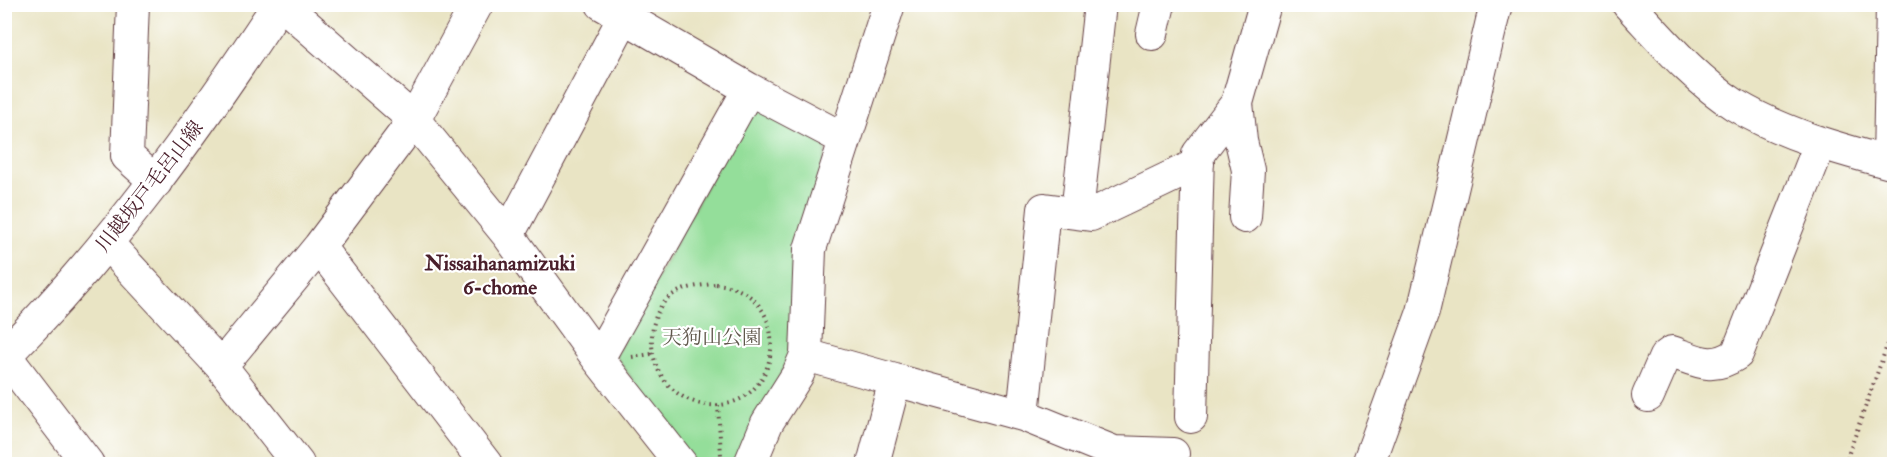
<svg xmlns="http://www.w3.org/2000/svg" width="1899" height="469" font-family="'IM FELL Double Pica','Noto Serif JP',serif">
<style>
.green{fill:#94de9a;stroke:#6f7e62;stroke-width:1.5}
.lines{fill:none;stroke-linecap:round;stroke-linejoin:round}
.minor-casing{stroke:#623d42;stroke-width:34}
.major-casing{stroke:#623d42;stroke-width:35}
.path{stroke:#623d42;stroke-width:4;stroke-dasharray:1.5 4.5;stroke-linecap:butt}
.minor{stroke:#fff;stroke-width:32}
.major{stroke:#fff;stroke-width:33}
.labels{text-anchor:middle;stroke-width:4.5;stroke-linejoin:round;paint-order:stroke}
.street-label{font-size:20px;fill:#4a1f2b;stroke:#fff}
.park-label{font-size:20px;fill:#60584c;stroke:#fff}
.neighbourhood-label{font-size:21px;font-weight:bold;fill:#4a1f2b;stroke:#fff}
</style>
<rect width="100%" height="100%" fill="#fff"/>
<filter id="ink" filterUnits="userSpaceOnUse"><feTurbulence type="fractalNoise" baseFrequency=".0167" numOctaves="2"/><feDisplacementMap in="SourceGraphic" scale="12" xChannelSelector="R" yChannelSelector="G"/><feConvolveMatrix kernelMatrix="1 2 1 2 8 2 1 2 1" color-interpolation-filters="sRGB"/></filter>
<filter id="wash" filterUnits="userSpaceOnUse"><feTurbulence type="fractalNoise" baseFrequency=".008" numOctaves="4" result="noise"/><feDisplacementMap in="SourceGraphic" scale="24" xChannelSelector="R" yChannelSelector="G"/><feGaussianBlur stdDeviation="1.35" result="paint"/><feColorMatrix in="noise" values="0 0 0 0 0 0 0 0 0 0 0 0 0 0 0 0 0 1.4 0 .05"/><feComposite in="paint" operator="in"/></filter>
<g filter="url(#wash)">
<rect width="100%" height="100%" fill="#e9e4c4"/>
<!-- green -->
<path class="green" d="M 760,105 L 828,141 L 793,344 L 787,363 L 737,464 L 693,464 L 615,356 L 748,107 Z"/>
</g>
<g filter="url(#ink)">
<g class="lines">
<defs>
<path id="minor" d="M 133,4 L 127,156 L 156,182
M 282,4 L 414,120 L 508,235 L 598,359 L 681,464
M 602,4 L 749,89 L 844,139
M 1628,4 C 1661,39 1694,79 1735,105 C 1785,135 1839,149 1894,164
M 1152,34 L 1159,4
M 1237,103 L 1241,141 L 1248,170 L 1245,217
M 1889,162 L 1892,4
M 1077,213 L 1100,4
M 508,235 L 624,17
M 106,242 L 221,366 L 298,464
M 319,247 L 486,464
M 4,354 L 88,464
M 806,355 L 895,380 L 873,464
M 598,359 L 749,89
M 221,366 L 319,247 L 414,120 L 477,4
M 895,380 L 1023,415 L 1114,452 L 1173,454
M 1648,396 L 1665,357 L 1672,352 C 1698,361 1712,371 1737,354 L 1820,144
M 1023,415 L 1044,209 L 1091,215 L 1198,164
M 1191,417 L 1198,154 L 1237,103 L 1265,4
M 750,464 L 767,423 L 798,374 L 806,355 L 810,249 L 889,4
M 1368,464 L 1423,312 L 1496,4"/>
<path id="major" d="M 4,356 C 110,250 197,129 279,4"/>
</defs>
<!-- minor casing -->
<use href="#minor" class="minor-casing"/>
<!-- major casing -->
<use href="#major" class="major-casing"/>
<!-- path -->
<path class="path" d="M 716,284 C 800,291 783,419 701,404 C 684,400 669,389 661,375 C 647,353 648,311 672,295 C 685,287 701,285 716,284 Z
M 632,357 L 652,354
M 718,405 L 721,455
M 1845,464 L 1894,326"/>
<!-- minor -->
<use href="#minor" class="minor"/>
<!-- major -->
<use href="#major" class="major"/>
</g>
</g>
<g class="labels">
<!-- street labels -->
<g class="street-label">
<text transform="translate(149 186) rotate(-52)" y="7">川越坂戸毛呂山線</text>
</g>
<!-- park labels -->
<g class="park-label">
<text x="712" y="344">天狗山公園</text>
</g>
<!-- neighbourhood labels -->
<g class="neighbourhood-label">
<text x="500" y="270">Nissaihanamizuki<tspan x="500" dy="24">6-chome</tspan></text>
</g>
</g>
<!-- margin -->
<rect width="1899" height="469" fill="none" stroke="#fff" stroke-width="24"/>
</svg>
